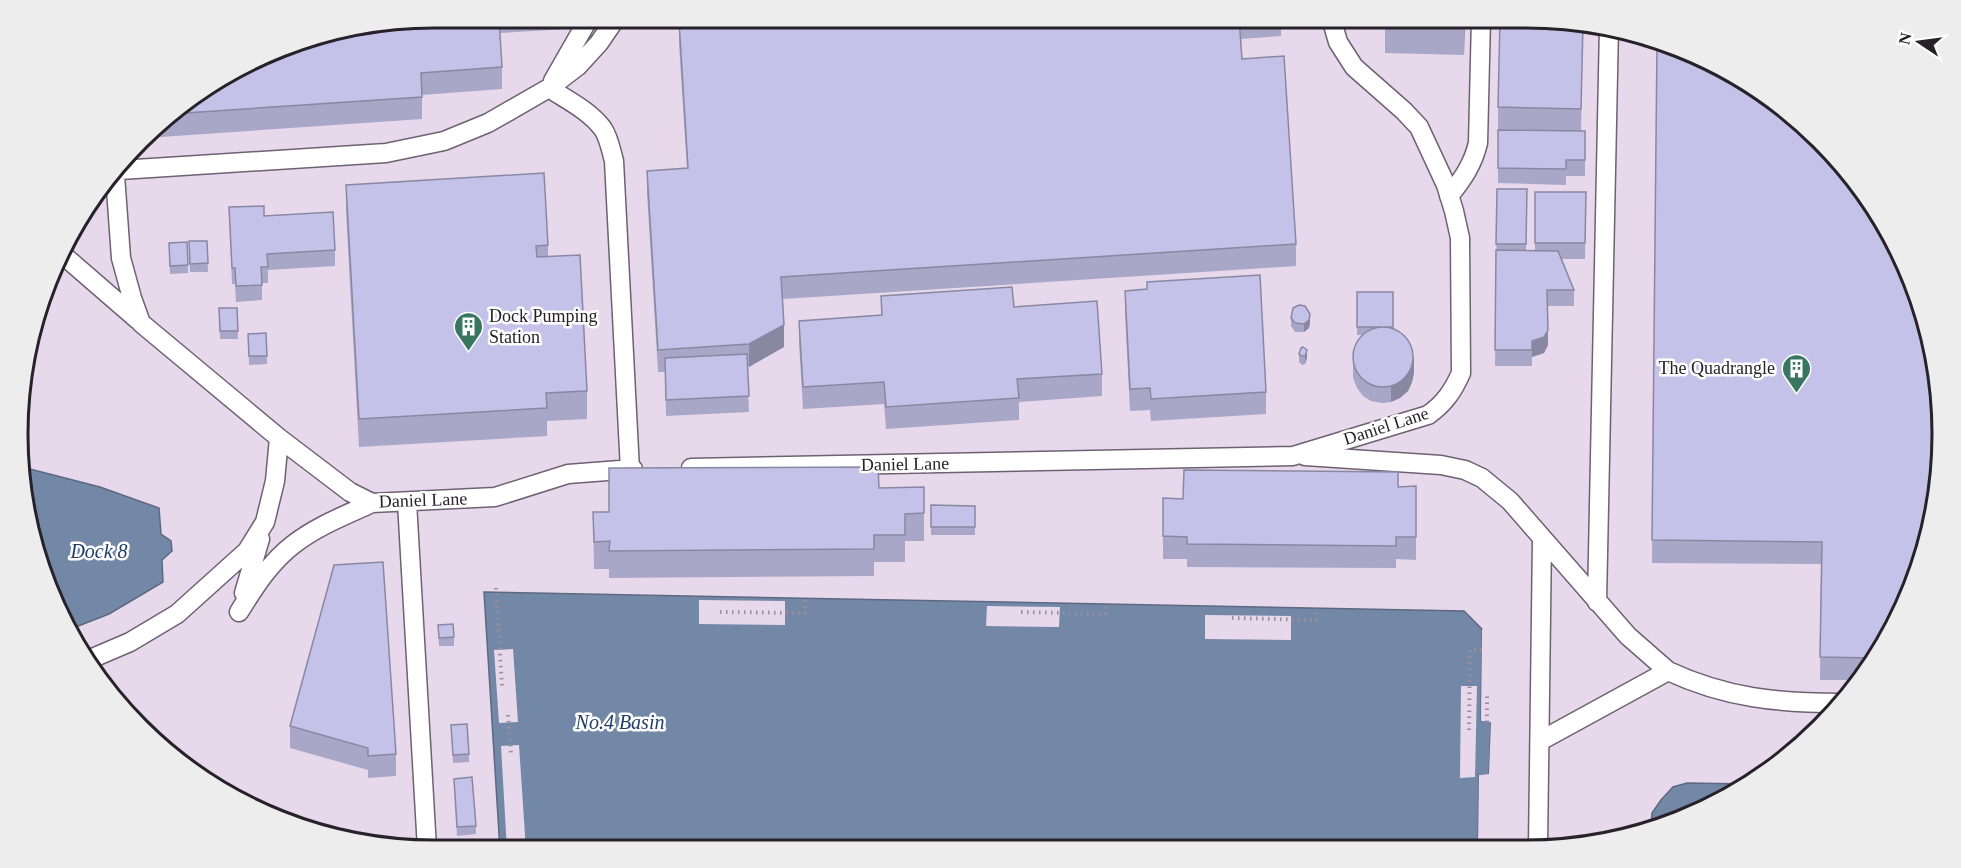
<svg xmlns="http://www.w3.org/2000/svg" width="1961" height="868" font-family="'Times New Roman',serif">
<style>
.water{fill:#7388a7;stroke:#5c6981;stroke-width:1.5}
.pier{fill:#e7d8ec}
.lines{fill:none;stroke-linecap:round;stroke-linejoin:round}
.lane-casing{stroke:#6e6172;stroke-width:21}
.path{stroke:#998e9d;stroke-width:4;stroke-dasharray:1.5 4.5;stroke-linecap:butt}
.lane{stroke:#fff;stroke-width:18}
.wall{fill:#a9a7c8}
.shaded-wall{fill:#8988a2}
.building{fill:#c4c2e8;stroke:#8988a2;stroke-width:1.5}
.labels{text-anchor:middle;stroke-width:5;stroke-linejoin:round;paint-order:stroke}
.poi-label{font-size:18px;fill:#272129;stroke:#fff;text-anchor:start}
.street-label{font-size:18px;fill:#272129;stroke:#fff}
.water-label{font-size:20px;font-style:italic;fill:#1f3c67;stroke:#fff}
.rim{fill:none;stroke:#272129;stroke-width:3}
</style>
<rect width="100%" height="100%" fill="#e7d8ec"/>
<!-- water -->
<path class="water" d="M 22,467 L 100,487 L 159,508 L 161,534 L 171,541 L 172,551 L 162,560 L 163,582 L 109,614 L 68,630 L 40,568 L 22,489 Z
M 484,592 L 1464,611 L 1482,629 L 1481,721 L 1491,721 L 1489,775 L 1479,775 L 1478,847 L 500,850 Z
M 1687,783 L 1746,784 L 1687,818 L 1651,828 L 1652,813 L 1661,800 L 1673,787 Z"/>
<!-- pier -->
<path class="pier" d="M 699,600 L 785,601 L 785,625 L 699,624 Z
M 987,606 L 1060,607 L 1059,627 L 986,626 Z
M 1205,615 L 1291,616 L 1291,640 L 1205,639 Z
M 1482,629 L 1485,632 L 1484,718 L 1492,718 L 1494,721 L 1492,775 L 1490,778 L 1482,778 L 1481,847 L 1478,847 L 1479,775 L 1489,774 L 1491,722 L 1481,721 Z
M 513,649 L 518,722 L 499,723 L 494,650 Z
M 1461,686 L 1477,686 L 1475,777 L 1460,778 Z
M 519,745 L 526,850 L 507,850 L 501,746 Z"/>
<g class="lines">
<defs>
<path id="lane" d="M 553,81 L 589,18
M 549,88 C 567,100 590,111 603,129 C 609,138 611,150 614,161 L 630,470
M 120,170 L 386,153 L 444,141 L 488,123 L 549,88 L 578,66 L 599,43 L 616,18
M 115,175 L 121,258 L 132,298 L 141,323 L 279,438 L 350,492 L 372,503 L 495,497 L 568,474 L 633,469
M 1449,196 C 1463,179 1473,164 1478,143 L 1481,18
M 63,255 L 138,320
M 1305,456 L 1441,465 L 1465,470 L 1482,478 L 1510,501 L 1628,636 L 1668,671
M 691,468 L 1293,456 L 1428,415 C 1444,404 1453,391 1461,373 L 1460,238 L 1454,211 L 1446,185 L 1419,127 L 1404,111 L 1354,67 L 1338,42 L 1331,18
M 407,502 L 427,849
M 244,593 L 260,539
M 1597,602 L 1609,26
M 239,612 C 254,588 270,562 294,544 C 317,526 346,515 372,503
M 88,660 L 130,642 L 177,614 L 247,551 L 265,522 L 275,481 L 279,438
M 1540,741 L 1668,671 C 1726,698 1778,703 1841,703
M 1538,847 L 1542,538"/>
</defs>
<!-- lane casing -->
<use href="#lane" class="lane-casing"/>
<!-- path -->
<path class="path" d="M 496,588 L 502,686
M 720,612 L 805,613 L 805,598
M 1021,612 L 1105,614 L 1106,603
M 1232,618 L 1316,620 L 1316,607
M 508,715 L 511,753
M 1487,722 L 1487,693
M 1469,730 L 1470,650 L 1486,650"/>
<!-- lane -->
<use href="#lane" class="lane"/>
</g>
<!-- wall -->
<path class="wall" d="M 434,18 L 568,18 L 568,29 L 500,33 L 502,67 L 502,89 L 422,95 L 422,119 L 146,138 L 160,121 L 226,74 Z
M 682,18 L 1281,18 L 1281,36 L 1240,39 L 1242,59 L 1296,244 L 1296,266 L 783,299 L 784,347 L 747,367 L 749,412 L 666,416 L 665,372 L 658,372 L 647,193 L 647,171 L 687,168 L 679,44 L 679,21 L 682,21 Z
M 1372,18 L 1465,18 L 1464,55 L 1385,53 L 1385,27 L 1375,26 L 1372,21 Z
M 1583,24 L 1581,131 L 1585,131 L 1585,176 L 1566,176 L 1566,185 L 1498,183 L 1498,130 L 1502,130 L 1498,130 L 1498,107 Z
M 1657,41 L 1911,593 L 1861,680 L 1820,680 L 1821,564 L 1652,563 Z
M 346,185 L 548,245 L 548,257 L 587,391 L 587,419 L 547,421 L 547,436 L 359,447 L 346,212 Z
M 1497,189 L 1527,189 L 1526,250 L 1535,250 L 1535,192 L 1586,192 L 1585,259 L 1562,259 L 1574,290 L 1574,306 L 1547,306 L 1548,345 L 1544,353 L 1532,357 L 1532,366 L 1495,366 Z
M 229,207 L 264,216 L 335,250 L 335,266 L 268,270 L 268,283 L 262,283 L 262,300 L 236,302 L 235,284 L 232,284 Z
M 189,241 L 207,241 L 208,272 L 190,272 Z
M 187,242 L 188,273 L 170,274 L 169,243 Z
M 1125,291 L 1266,392 L 1266,414 L 1151,421 L 1150,410 L 1130,411 L 1125,313 Z
M 1357,292 L 1393,292 L 1393,329 L 1414,373 L 1412,382 L 1408,391 L 1400,398 L 1391,402 L 1382,403 L 1371,401 L 1363,396 L 1357,388 L 1353,378 L 1353,363 L 1363,335 L 1357,335 Z
M 881,296 L 1014,307 L 1102,374 L 1102,396 L 1019,402 L 1019,420 L 886,429 L 884,404 L 803,409 L 799,343 L 799,321 L 881,315 Z
M 219,308 L 237,308 L 238,339 L 220,339 Z
M 1291,318 L 1310,323 L 1309,328 L 1304,332 L 1295,332 L 1291,326 Z
M 266,333 L 267,364 L 249,365 L 248,334 Z
M 1301,348 L 1307,358 L 1305,364 L 1302,365 L 1299,362 L 1299,354 Z
M 1416,486 L 1416,560 L 1396,559 L 1396,568 L 1187,567 L 1187,559 L 1163,559 L 1163,498 L 1183,499 Z
M 924,487 L 924,541 L 905,541 L 905,562 L 874,562 L 874,576 L 609,578 L 609,569 L 594,569 L 593,512 L 609,512 L 879,488 Z
M 931,505 L 975,506 L 975,535 L 931,535 Z
M 438,625 L 454,637 L 454,646 L 439,646 Z
M 451,725 L 469,754 L 469,762 L 453,763 Z
M 290,726 L 396,754 L 396,776 L 368,778 L 368,770 L 290,748 Z
M 454,779 L 476,826 L 476,834 L 457,836 Z"/>
<!-- shaded-wall -->
<path class="shaded-wall" d="M 1464,18 L 1465,18 L 1464,55 Z
M 1310,314 L 1310,323 L 1309,328 L 1304,332 L 1304,324 Z
M 784,325 L 784,347 L 749,367 L 749,344 Z
M 1548,330 L 1548,345 L 1544,353 L 1532,357 L 1532,366 L 1532,341 Z
M 1307,350 L 1307,358 L 1305,364 L 1305,356 Z
M 1414,357 L 1414,373 L 1412,382 L 1408,391 L 1400,398 L 1391,402 L 1391,387 Z"/>
<!-- building -->
<path class="building" d="M 434,18 L 499,18 L 502,67 L 421,73 L 422,97 L 170,114 L 226,74 L 300,40 Z
M 734,18 L 1239,18 L 1242,59 L 1284,56 L 1296,244 L 781,277 L 784,325 L 749,344 L 658,350 L 647,171 L 688,168 L 679,21 Z
M 1385,18 L 1464,18 L 1464,27 L 1385,25 Z
M 1500,18 L 1527,18 L 1583,24 L 1581,109 L 1498,107 Z
M 1657,41 L 1686,50 L 1758,88 L 1821,140 L 1873,203 L 1911,274 L 1935,352 L 1943,434 L 1935,515 L 1911,593 L 1874,658 L 1820,657 L 1822,542 L 1652,540 Z
M 1498,130 L 1585,131 L 1585,160 L 1566,160 L 1566,169 L 1498,168 Z
M 544,173 L 548,245 L 536,246 L 537,257 L 580,255 L 587,391 L 546,393 L 547,408 L 359,419 L 346,185 Z
M 1497,189 L 1527,189 L 1526,244 L 1496,244 Z
M 1535,192 L 1586,192 L 1585,243 L 1535,243 Z
M 264,206 L 264,216 L 333,212 L 335,250 L 267,254 L 268,267 L 261,267 L 262,285 L 236,286 L 235,268 L 232,268 L 229,207 Z
M 189,241 L 207,241 L 208,263 L 190,264 Z
M 187,242 L 188,265 L 170,266 L 169,243 Z
M 1496,250 L 1558,251 L 1574,290 L 1547,290 L 1548,330 L 1544,337 L 1532,341 L 1532,350 L 1495,350 Z
M 1260,275 L 1266,392 L 1151,399 L 1150,388 L 1130,389 L 1125,291 L 1147,289 L 1147,282 Z
M 1012,287 L 1014,307 L 1097,301 L 1102,374 L 1017,379 L 1019,398 L 886,407 L 884,382 L 803,387 L 799,321 L 882,315 L 881,296 Z
M 1357,292 L 1393,292 L 1393,327 L 1357,327 Z
M 1299,305 L 1305,306 L 1310,314 L 1309,320 L 1304,324 L 1295,323 L 1291,318 L 1293,308 Z
M 219,308 L 237,308 L 238,331 L 220,331 Z
M1353 357a30 30 0 1 1 60 0a30 30 0 1 1-60 0Z
M 266,333 L 267,356 L 249,356 L 248,334 Z
M 1303,347 L 1307,350 L 1305,356 L 1302,356 L 1299,354 L 1301,348 Z
M 747,354 L 749,396 L 666,400 L 665,358 Z
M 878,467 L 879,488 L 924,487 L 924,513 L 905,514 L 905,535 L 874,535 L 874,549 L 609,551 L 610,541 L 594,542 L 593,512 L 609,512 L 609,468 Z
M 1184,470 L 1398,472 L 1398,487 L 1416,486 L 1416,537 L 1396,537 L 1396,546 L 1187,544 L 1187,537 L 1163,536 L 1163,498 L 1183,499 Z
M 931,505 L 975,506 L 975,527 L 931,527 Z
M 383,562 L 396,754 L 368,756 L 368,748 L 290,726 L 334,565 Z
M 453,624 L 454,637 L 439,638 L 438,625 Z
M 467,724 L 469,754 L 453,755 L 451,725 Z
M 472,777 L 476,826 L 457,827 L 454,779 Z"/>
<!-- icons -->
<defs>
<symbol id="building-pin" viewBox="-11 -11 22 30"><path d="M0 17L-7.5 6A9.5 9.5 0 1 1 7.5 6Z" fill="#397662" stroke="#fff"/><path d="M-4-6H4V6H1V3H-1V6H-4ZM-2.5-4.3h1.7v1.8h-1.7ZM.8-4.3h1.7v1.8H.8ZM-2.5-1h1.7V.8h-1.7ZM.8-1h1.7V.8H.8Z" fill="#fff"/></symbol>
</defs>
<g fill-rule="evenodd">
<use href="#building-pin" x="452" y="310" width="33" height="45"/>
<use href="#building-pin" x="1780" y="352" width="33" height="45"/>
</g>
<g class="labels">
<!-- poi labels -->
<g class="poi-label">
<text x="489" y="322">Dock Pumping<tspan x="489" dy="21">Station</tspan></text>
<text x="1775" y="374" text-anchor="end">The Quadrangle</text>
</g>
<!-- street labels -->
<g class="street-label">
<text transform="translate(1386 426) rotate(-18)" y="6">Daniel Lane</text>
<text transform="translate(905 464) rotate(-1)" y="6">Daniel Lane</text>
<text transform="translate(423 500) rotate(-2)" y="6">Daniel Lane</text>
</g>
<!-- water labels -->
<g class="water-label">
<text x="99" y="558">Dock 8</text>
<text x="620" y="729">No.4 Basin</text>
</g>
</g>
<!-- crop -->
<path d="M0 0H1961V868H0ZM434 28H1526A406 406 0 0 1 1932 434V434A406 406 0 0 1 1526 840H434A406 406 0 0 1 28 434V434A406 406 0 0 1 434 28Z" fill="#eeedee" fill-rule="evenodd"/>
<path class="rim" d="M434 28H1526A406 406 0 0 1 1932 434V434A406 406 0 0 1 1526 840H434A406 406 0 0 1 28 434V434A406 406 0 0 1 434 28Z"/>
<!-- north arrow -->
<g transform="translate(1919 42) rotate(283)" stroke="#ffffff" stroke-width="4.5" paint-order="stroke">
<path d="M0-4.5L10 22L0 15L-10 22Z" fill="#272129"/>
<text y="-9" font-size="16" font-weight="bold" text-anchor="middle" fill="#272129">N</text>
</g>
</svg>
